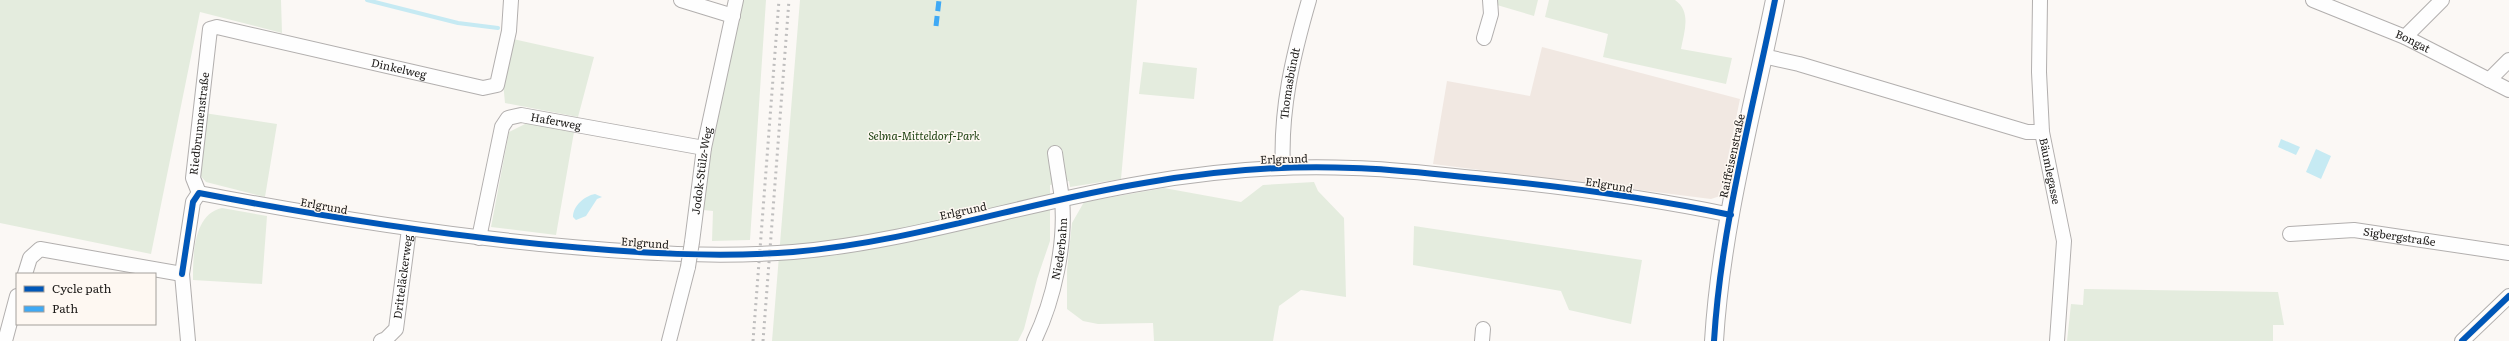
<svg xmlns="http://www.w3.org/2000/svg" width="2509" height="341" font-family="Literata,serif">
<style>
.built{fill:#f1e8e2}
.green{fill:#e4ecde}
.water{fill:#c6eaf3}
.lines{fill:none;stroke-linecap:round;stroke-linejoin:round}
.stream{stroke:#c6eaf3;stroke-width:4}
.minor-casing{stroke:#b2afae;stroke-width:16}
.tertiary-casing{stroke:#b2afae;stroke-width:20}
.minor{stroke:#fefefe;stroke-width:14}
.tertiary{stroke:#fefefe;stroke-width:18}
.rail{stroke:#bfbebe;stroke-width:3;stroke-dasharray:2 4;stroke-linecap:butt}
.minor-bridge-casing{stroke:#b2afae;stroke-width:16;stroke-linecap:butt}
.minor-bridge{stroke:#fefefe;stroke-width:14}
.quiet{stroke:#3fa9f5;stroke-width:5;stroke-dasharray:10 5;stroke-linecap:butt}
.cycleway-casing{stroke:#fef8f2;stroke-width:8}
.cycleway{stroke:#0057b8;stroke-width:6}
.labels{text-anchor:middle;stroke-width:3;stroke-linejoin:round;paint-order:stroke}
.street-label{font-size:11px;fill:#1d1b19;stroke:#fef8f2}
.park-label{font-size:11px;font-style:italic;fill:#1b3f0e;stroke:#fef8f2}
</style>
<rect width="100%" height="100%" fill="#fbf8f5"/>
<!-- built -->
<path class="built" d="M 1542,47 L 1740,99 L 1720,196 L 1711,199 L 1433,164 L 1447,81 L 1530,96 Z"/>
<!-- green -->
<path class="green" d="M 0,0 L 281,0 L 282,33 L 200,12 L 151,254 L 0,223 Z
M 742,0 L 766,0 L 750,240 L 712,241 L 713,211 L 703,210 L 708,168 Z
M 800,0 L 1137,0 L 1121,179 L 1070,187 L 1069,181 L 1050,185 L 1050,241 L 1037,279 L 1024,329 L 1018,341 L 772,341 Z
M 1495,0 L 1538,0 L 1534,16 L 1497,5 Z
M 1549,0 L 1675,0 C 1692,12 1684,32 1681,49 L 1732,58 L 1726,84 L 1603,57 L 1608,34 L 1545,17 Z
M 513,39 L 594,57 L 578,117 L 505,103 L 503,82 Z
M 1143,62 L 1197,68 L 1194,99 L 1139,94 Z
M 204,113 L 277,124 L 265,197 L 206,182 L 198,173 Z
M 527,123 L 574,132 L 556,235 L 491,227 L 509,132 Z
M 1314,182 L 1318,191 L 1344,218 L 1346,297 L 1301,290 L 1279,306 L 1273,341 L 1154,341 L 1153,323 L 1098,324 L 1083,321 L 1067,309 L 1067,270 L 1072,223 L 1084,202 L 1164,188 L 1241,202 L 1263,185 Z
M 222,208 L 267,216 L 262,284 L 193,280 C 193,256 193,214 222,208 Z
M 1414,226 L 1642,260 L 1631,324 L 1569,310 L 1561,291 L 1413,265 Z
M 2084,289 L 2278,292 L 2284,325 L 2273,325 L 2273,341 L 2067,341 L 2071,304 L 2083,305 Z"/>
<!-- water -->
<path class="water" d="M 2281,139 L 2300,147 L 2296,155 L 2278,147 Z
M 2316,149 L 2331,156 L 2321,179 L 2306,172 Z
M 595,194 L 602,197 L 597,199 L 586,216 L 576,220 L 573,217 C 573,206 584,196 595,194 Z"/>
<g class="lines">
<!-- stream -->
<path class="stream" d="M 367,0 L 458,23 L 498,28"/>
<defs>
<g id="minor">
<path d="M 681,0 L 733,16"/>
<path id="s1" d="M 2040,0 L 2039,72 L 2042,132 L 2064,241 L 2057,341"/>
<path id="s2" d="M 2313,0 L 2405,37 L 2509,90"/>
<path d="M 2405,37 L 2442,0"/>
<path d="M 1484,38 L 1491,14 L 1490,0"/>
<path d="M 1763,56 L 1799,64 L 2027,132 L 2042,132"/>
<path d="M 2489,80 L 2509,60"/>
<path id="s3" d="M 1283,168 C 1280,110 1293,55 1309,0"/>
<path d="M 199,193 C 319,216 439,235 561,246 C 638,253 716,258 793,252 C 912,242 1027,202 1144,183 C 1212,171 1284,165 1353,168 C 1397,169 1441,175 1485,179 C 1567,187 1650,198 1731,215"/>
<path id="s4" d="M 199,193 L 193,178 L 210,29 L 217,27 L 483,88 L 497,85 L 509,31 L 511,0"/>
<path id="s5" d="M 2290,234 L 2354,230 L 2509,253"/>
<path id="s6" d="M 479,238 L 502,127 L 508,118 L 521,115 L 704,148"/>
<path id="s7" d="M 692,242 L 704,148 L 736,0"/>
<path d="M 25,274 L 30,258 L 40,249 L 182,274"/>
<path d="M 5,341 L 17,296"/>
<path d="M 188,341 L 182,274 L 193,202 L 199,193"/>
<path id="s8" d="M 381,341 L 386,339 L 396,329 L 409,229"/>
<path d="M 669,341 L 688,267"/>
<path id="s9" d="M 1034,341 C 1054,300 1066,244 1062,199 C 1060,184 1057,168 1055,153"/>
<path d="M 1482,341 L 1483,329"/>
<path d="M 2462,341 L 2509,296"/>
</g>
<path id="tertiary" d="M 1714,341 C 1721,226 1752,113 1775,0"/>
</defs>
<!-- minor casing -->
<use href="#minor" class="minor-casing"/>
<!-- tertiary casing -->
<use href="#tertiary" class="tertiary-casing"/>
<!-- minor -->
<use href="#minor" class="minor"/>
<!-- tertiary -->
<use href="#tertiary" class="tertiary"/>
<!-- rail -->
<path class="rail" d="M 753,341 L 779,0
M 763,341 L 789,0"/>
<defs>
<path id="minor-bridge" d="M 688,267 L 692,242"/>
</defs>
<!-- minor-bridge casing -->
<use href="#minor-bridge" class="minor-bridge-casing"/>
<!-- minor-bridge -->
<use href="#minor-bridge" class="minor-bridge"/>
<!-- quiet -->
<path class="quiet" d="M 936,26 L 939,0"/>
<defs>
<path id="cycleway" d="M 182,274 L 193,202 L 199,193 C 319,216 439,235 561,246 C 638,253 716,258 793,252 C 912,242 1027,202 1144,183 C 1212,171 1284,165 1353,168 C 1397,169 1441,175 1485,179 C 1567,187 1650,198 1731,215
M 1714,341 C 1721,226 1752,113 1775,0
M 2462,341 L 2509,296"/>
</defs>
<!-- cycleway casing -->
<use href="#cycleway" class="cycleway-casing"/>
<!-- cycleway -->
<use href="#cycleway" class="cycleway"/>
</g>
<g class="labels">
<!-- street labels -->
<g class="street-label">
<text dy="4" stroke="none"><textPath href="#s2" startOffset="108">Bongat</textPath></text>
<text dy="4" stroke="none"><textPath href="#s4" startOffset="360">Dinkelweg</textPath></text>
<text dy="4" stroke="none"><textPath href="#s3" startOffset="85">Thomasbündt</textPath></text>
<text dy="4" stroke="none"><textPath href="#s6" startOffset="173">Haferweg</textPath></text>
<text dy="4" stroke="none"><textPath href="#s4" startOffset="71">Riedbrunnenstraße</textPath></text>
<text transform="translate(1732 156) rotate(-78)" y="4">Raiffeisenstraße</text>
<text transform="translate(1284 159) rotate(-2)" y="4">Erlgrund</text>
<text dy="4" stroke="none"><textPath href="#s7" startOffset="72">Jodok-Stülz-Weg</textPath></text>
<text dy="4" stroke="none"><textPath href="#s1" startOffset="172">Bäumlegasse</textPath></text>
<text transform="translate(1609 185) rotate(9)" y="4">Erlgrund</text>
<text transform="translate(324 206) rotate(10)" y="4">Erlgrund</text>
<text transform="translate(963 211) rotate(-12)" y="4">Erlgrund</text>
<text dy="4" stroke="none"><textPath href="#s5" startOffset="110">Sigbergstraße</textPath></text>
<text transform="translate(645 243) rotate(4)" y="4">Erlgrund</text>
<text dy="4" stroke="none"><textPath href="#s9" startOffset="96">Niederbahn</textPath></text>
<text dy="4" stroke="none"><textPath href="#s8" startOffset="72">Dritteläckerweg</textPath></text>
</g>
<!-- park labels -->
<g class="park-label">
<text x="924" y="140">Selma-Mitteldorf-Park</text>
</g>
</g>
<!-- legend -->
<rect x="16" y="273" width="140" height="52" fill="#fef8f2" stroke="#a4a09b"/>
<rect x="24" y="286" width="20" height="6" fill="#0057b8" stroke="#a4a09b"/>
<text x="52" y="293" font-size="12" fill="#1d1b19">Cycle path</text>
<rect x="24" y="306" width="20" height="6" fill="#3fa9f5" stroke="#a4a09b"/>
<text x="52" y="313" font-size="12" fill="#1d1b19">Path</text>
</svg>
